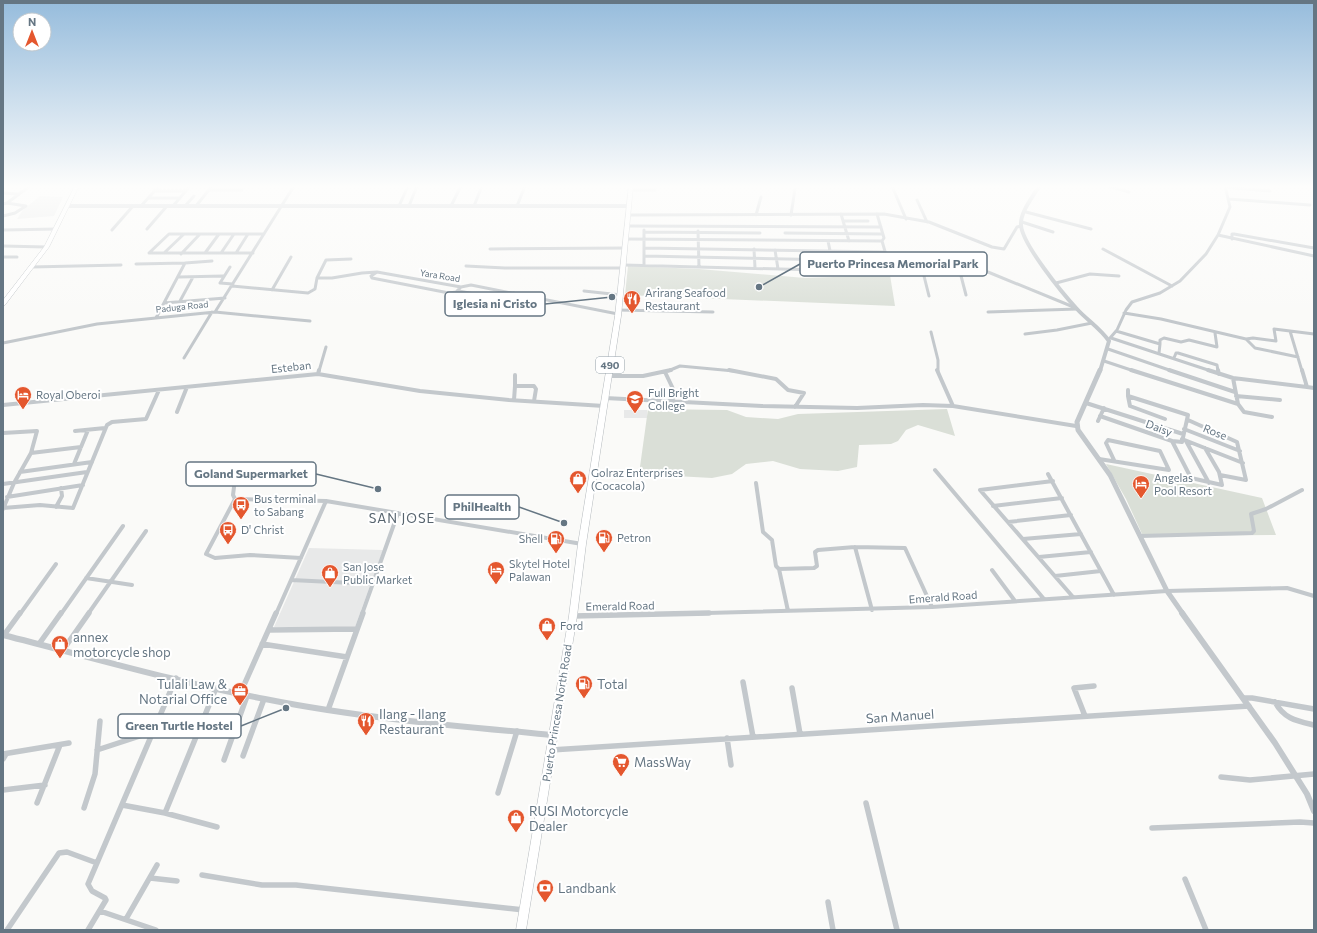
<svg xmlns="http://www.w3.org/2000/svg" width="1317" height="933" font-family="Commissioner,sans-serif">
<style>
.built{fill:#e8e9e9}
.green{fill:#dadfd7}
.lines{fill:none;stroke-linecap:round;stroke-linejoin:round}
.primary-casing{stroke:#b5babe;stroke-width:1}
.minor-far2{stroke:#c3c8cc;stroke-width:3}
.minor-far1{stroke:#c3c8cc;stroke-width:4}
.minor{stroke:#c3c8cc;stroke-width:5.5}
.tertiary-far2{stroke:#c3c8cc;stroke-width:4}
.tertiary-far1{stroke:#c3c8cc;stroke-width:5}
.tertiary{stroke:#c3c8cc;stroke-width:6}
.primary{fill:#fff;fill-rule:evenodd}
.labels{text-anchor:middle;stroke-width:4;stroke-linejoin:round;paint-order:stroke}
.far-street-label{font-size:9px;fill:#657683;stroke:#fff}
.shield{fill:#fff;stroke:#939fa8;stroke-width:1}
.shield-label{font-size:10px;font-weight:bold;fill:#657683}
.poi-label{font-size:11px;fill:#657683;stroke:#fff;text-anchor:start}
.street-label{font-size:11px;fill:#657683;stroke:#fff}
.quarter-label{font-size:13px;letter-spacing:1px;fill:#57646e;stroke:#fff}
.near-poi-label{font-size:13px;fill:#657683;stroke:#fff;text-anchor:start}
.near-street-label{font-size:13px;fill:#657683;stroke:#fff}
.leader{fill:none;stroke:#657683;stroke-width:1.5}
.callout-dot{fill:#657683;stroke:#fff;stroke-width:1.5}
.callout{fill:#fff;stroke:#657683;stroke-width:1.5}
.callout-label{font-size:12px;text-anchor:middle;font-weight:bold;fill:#657683}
</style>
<rect width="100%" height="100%" fill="#fafaf8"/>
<!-- built -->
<path class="built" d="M 40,196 L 63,197 L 54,216 L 17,219 L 23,210 Z
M 624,410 L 647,410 L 647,418 L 624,418 Z
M 309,548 L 383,550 L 355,627 L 274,627 Z"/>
<!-- green -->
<path class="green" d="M 628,266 L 699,269 L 805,278 L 890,275 L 895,306 L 625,295 Z
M 648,409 L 727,410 L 746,417 L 778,419 L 798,414 L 947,409 L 955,436 L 918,425 L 906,430 L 898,441 L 891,444 L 859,445 L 857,467 L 838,471 L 800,469 L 773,461 L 746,464 L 732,474 L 712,478 L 639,474 Z
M 1106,464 L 1262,498 L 1276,535 L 1143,536 L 1126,499 Z"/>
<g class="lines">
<defs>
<path id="primary" d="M 75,186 L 79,186 L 49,247 L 5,305 L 3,306 L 3,300 L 44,247 Z
M 629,186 L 633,186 L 621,316 L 586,544 L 577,616 L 526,930 L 516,930 L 569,616 L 578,544 L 615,316 Z"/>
</defs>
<!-- primary casing -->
<use href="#primary" class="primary-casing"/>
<!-- minor-far2 -->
<path class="minor-far2" d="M 892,186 L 906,219
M 1108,186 L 1129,192
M 1225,187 L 1270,191
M 209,190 L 242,190
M 631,190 L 655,190
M 155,191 L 186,191
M 3,193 L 19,194
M 148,198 L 180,198
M 1229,199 L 1310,205
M 917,200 L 927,222
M 7,203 L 30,186
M 3,204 L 7,203 L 26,206 L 15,213 L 3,216
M 141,206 L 159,186
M 173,206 L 190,186
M 185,206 L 194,196
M 196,206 L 212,186
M 399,206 L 408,186
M 409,206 L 417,186
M 451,206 L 461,186
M 474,206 L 482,186
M 517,206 L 525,186
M 1026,212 L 1091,229
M 841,214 L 849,241
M 877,214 L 884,238 L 882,241 L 891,272
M 628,215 L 884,214 L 929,222 L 992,247 L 1004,249 L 1017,227 L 1021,226
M 756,215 L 761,197
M 791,215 L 795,189
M 843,221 L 868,221
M 1022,222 L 1053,232
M 627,226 L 881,227
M 147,229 L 167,206
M 3,230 L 56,229
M 112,230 L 133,206
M 644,230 L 644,265
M 698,231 L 699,267
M 645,232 L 760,233
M 785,233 L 883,234
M 1218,235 L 1314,256
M 626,239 L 882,241
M 1232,239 L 1232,234 L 1234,234 L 1314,248
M 828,241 L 834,270
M 3,246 L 46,247
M 645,248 L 885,252
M 490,249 L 625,248
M 754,249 L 755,268
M 1103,249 L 1172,286
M 775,250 L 778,269
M 164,253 L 184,234
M 205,253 L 219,234
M 221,253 L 234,234
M 236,253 L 248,234
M 253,253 L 149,253 L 169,234 L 264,234
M 181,254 L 200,234
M 645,256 L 887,261
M 3,257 L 17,257
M 185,263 L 212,261
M 136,264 L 185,263 L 156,318
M 624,265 L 891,272 L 988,272 L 1076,308
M 466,266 L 505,268 L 623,268
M 31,267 L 121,265
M 230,267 L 220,283 L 233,284
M 377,272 L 371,276 L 372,278 L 449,293 L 456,292 L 461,287
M 923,272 L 929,296
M 960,272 L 966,295
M 179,277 L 223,276
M 317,278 L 332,278 L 362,273 L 377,272 L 461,287 L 471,285 L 618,314
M 1056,283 L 1090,274 L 1119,276
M 232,286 L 308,293 L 315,289 L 317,278 L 326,260 L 351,259
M 272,290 L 291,257
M 459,291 L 505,300 L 514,293
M 584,291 L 621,295
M 180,301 L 193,277
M 164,303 L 225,298
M 618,310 L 713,312
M 215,312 L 294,186
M 988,312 L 1077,309
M 1124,313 L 1161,319 L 1246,339 L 1253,338 L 1276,341 L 1274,329 L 1314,334
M 1116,331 L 1160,344 L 1159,353
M 1290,331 L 1302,371
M 931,332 L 938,360 L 938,371
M 1025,334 L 1057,330 L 1092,323
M 1110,338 L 1117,330 L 1126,310 L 1132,302 L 1160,293 L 1180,281 L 1206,254 L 1218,235 L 1230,207 L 1225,186
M 1111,338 L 1211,371
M 1246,339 L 1255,348 L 1298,357
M 3,343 L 97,324 L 215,312 L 310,321
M 1160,344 L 1160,340 L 1164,338 L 1181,342 L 1189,340 L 1217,347 L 1215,333
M 1108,349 L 1172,371
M 184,358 L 212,312
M 1174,358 L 1176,353 L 1178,353 L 1217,365 L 1218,371
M 1104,361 L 1134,371
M 319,371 L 326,347
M 668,371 L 680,366 L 734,371"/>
<!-- minor-far1 -->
<path class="minor-far1" d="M 729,370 L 776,379 L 788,390 L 804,393 L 795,407
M 937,370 L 953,406
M 1131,370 L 1238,404
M 1169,370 L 1235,392
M 1208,370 L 1233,378 L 1307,387 L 1302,370
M 1218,370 L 1219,374
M 665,372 L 675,393 L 675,397 L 670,400
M 318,374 L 319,370
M 515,375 L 515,386
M 608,376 L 643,376 L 671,370
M 1233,378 L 1238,404 L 1244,412 L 1272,417
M 1307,387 L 1314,388
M 1128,390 L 1128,396 L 1188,415 L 1182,442 L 1172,441
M 1128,396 L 1130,406 L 1165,419
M 1236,396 L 1280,400
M 605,398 L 762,406 L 857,408 L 923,405 L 953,406 L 1076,426
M 514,400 L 515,386 L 534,386 L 536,389 L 534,401
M 1086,403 L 1183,434
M 3,405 L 318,374 L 420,391 L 509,400 L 604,406
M 177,412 L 187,387
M 1100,416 L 1172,441 L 1191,478 L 1222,485 L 1219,472 L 1205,448
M 1188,420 L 1237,442 L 1246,480 L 1220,475
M 1098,421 L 1104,408
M 1184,429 L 1240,451
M 75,431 L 105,428
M 3,433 L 37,431 L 31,453 L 14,483 L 3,509
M 1182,439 L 1243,463
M 1186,441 L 1209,483
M 31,453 L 81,447
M 1099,459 L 1169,470 L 1160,451 L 1108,440 L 1106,443 L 1114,460
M 74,464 L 88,430
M 935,470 L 1044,599
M 20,472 L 92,462
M 1048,474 L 1114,595
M 1053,481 L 980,490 L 1073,597
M 756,483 L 763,532 L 772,540 L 776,566 L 779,569
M 3,484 L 87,472
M 234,487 L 233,495 L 235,499
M 7,497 L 83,485
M 993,506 L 1062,498
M 56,507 L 62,496 L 61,488
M 3,508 L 40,505 L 73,508 L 107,425 L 112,422 L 146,419 L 159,390
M 1008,522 L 1071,515
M 1140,536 L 1252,533 L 1254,531 L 1251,514 L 1266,509 L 1302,490
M 1023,539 L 1081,534
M 855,547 L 872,610
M 1039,557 L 1091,552
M 301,558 L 250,555 L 215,558 L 206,554 L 235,499 L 326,501 L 582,544
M 992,570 L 1015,601
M 1055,576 L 1101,571
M 86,578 L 132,585
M 291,580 L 373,584
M 788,611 L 779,569 L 814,568 L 817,566 L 815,552 L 818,550 L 855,547 L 905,548 L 932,607
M 20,614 L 56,564
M 61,614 L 123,526
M 88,614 L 146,531
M 276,614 L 326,501
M 362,614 L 398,513
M 669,614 L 932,607 L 1167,591 L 1287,588 L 1314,596"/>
<!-- minor -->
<path class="minor" d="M 573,616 L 709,613
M 269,630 L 357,629
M 4,635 L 20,613
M 39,644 L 61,613
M 262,644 L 347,657
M 63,650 L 89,613
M 743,682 L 753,737
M 792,688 L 800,734
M 240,694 L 276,613
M 1244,698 L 1252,698 L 1314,709
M 1275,702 C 1284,719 1297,721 1314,725
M 328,710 L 363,613
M 1085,716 L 1074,688 L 1094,686
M 727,738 L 731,765
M 97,750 L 152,732
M 551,750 L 1249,706
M 3,754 L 69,743
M 243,756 L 264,699
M 3,759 L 6,754
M 224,760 L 247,696
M 1221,777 L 1250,780 L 1314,774
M 3,790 L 45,785
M 498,793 L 517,731
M 37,803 L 60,745
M 866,803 L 897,930
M 122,805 L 165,813 L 217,827
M 84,808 L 95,774 L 100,721
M 165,813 L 216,688
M 1152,828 L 1300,822 L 1314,823
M 202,875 L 262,885 L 296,885 L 524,910
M 150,878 L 177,881
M 1185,879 L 1206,930
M 828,902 L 833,930
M 100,911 L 156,930
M 126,919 L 157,865
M 7,930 L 59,853 L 67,852 L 97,863
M 88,930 L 106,900 L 105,898 L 92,891 L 88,884 L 176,678"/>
<!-- tertiary-far2 -->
<path class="tertiary-far2" d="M 1039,186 C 1033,197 1020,212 1021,225 C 1022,244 1063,294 1077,309 C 1087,320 1100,328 1109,341 L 1100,371
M 67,206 L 629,206"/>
<!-- tertiary-far1 -->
<path class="tertiary-far1" d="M 1100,370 L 1077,422 L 1078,430 L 1110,475 L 1167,591 L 1183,614"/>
<!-- tertiary -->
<path class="tertiary" d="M 1182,613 L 1275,743 L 1307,794 L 1314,811
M 3,635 C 90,657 176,682 265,699 C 360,718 456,726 553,735"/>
<!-- primary -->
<use href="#primary" class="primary"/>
</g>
<!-- sky -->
<linearGradient id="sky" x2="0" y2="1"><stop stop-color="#96bcdc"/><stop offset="0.59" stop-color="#fdfdfc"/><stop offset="1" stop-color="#fdfdfc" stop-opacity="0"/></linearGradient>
<rect width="1317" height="316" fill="url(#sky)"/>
<!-- icons -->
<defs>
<symbol id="restaurant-pin" viewBox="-11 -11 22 30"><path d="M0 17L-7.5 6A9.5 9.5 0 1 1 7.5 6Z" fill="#e4572e" stroke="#fff"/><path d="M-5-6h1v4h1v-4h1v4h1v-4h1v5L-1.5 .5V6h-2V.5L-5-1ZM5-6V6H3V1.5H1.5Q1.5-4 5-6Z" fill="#fff"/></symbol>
<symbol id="hotel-pin" viewBox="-11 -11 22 30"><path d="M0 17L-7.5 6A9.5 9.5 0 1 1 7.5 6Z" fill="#e4572e" stroke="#fff"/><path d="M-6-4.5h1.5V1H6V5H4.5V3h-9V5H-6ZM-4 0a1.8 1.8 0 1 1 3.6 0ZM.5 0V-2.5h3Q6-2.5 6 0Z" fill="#fff"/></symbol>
<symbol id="university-pin" viewBox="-11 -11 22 30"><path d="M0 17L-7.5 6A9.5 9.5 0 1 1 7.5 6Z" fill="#e4572e" stroke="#fff"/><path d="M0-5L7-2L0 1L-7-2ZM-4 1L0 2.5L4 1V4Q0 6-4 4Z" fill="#fff"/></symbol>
<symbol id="shop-pin" viewBox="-11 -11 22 30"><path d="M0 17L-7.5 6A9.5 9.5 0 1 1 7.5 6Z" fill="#e4572e" stroke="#fff"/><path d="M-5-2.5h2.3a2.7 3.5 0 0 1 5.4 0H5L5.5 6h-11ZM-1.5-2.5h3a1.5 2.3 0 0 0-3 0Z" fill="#fff"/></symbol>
<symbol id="bus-pin" viewBox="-11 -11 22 30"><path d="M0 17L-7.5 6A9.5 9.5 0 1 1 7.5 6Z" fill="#e4572e" stroke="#fff"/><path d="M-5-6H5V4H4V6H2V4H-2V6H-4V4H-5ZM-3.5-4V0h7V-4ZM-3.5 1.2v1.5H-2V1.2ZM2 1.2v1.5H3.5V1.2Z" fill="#fff"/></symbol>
<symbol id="fuel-pin" viewBox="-11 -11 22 30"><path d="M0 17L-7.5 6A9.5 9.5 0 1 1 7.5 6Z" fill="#e4572e" stroke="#fff"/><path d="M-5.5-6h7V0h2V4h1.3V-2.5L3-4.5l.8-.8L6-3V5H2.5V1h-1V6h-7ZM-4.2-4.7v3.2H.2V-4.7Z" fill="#fff"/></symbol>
<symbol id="office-pin" viewBox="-11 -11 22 30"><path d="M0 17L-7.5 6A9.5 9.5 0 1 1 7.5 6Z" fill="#e4572e" stroke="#fff"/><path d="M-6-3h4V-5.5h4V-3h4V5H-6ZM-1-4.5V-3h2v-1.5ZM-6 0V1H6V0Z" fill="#fff"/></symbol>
<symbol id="supermarket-pin" viewBox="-11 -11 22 30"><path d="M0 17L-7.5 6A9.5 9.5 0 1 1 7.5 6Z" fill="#e4572e" stroke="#fff"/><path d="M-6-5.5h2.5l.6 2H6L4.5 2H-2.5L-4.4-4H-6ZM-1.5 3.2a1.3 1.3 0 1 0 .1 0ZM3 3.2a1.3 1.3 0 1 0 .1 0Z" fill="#fff"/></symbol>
<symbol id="bank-pin" viewBox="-11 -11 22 30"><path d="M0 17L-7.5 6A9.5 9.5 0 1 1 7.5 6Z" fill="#e4572e" stroke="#fff"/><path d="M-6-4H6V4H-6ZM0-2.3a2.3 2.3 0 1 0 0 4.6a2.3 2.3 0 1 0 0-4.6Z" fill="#fff"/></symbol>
</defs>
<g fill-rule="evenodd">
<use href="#restaurant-pin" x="622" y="289" width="20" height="27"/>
<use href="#hotel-pin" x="13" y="385" width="20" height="27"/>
<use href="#university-pin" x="625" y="389" width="20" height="27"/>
<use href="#shop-pin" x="568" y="469" width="20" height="27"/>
<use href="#hotel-pin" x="1131" y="474" width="20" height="27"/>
<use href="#bus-pin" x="231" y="495" width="20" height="27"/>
<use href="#bus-pin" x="218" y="520" width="20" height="27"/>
<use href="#fuel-pin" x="594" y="528" width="20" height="27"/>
<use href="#fuel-pin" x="546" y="529" width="20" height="27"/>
<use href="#hotel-pin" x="486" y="560" width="20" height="27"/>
<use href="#shop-pin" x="320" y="563" width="20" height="27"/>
<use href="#shop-pin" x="537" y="616" width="20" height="27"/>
<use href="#shop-pin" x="50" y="634" width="20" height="27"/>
<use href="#fuel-pin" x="574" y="674" width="20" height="27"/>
<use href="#office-pin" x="230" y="681" width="20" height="27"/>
<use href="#restaurant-pin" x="356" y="711" width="20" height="27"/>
<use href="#supermarket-pin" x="611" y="752" width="20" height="27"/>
<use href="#shop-pin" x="506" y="808" width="20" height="27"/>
<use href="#bank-pin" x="535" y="878" width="20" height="27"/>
</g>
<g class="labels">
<!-- far-street labels -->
<g class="far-street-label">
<text transform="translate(440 276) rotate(9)" y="3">Yara Road</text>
<text transform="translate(182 307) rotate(-6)" y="3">Paduga Road</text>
</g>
<!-- shield labels -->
<rect class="shield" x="596" y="357" width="28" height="16" rx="3"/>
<g class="shield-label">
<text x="610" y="369">490</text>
</g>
<!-- poi labels -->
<g class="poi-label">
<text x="645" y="297">Arirang Seafood<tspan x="645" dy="13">Restaurant</tspan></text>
<text x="648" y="397">Full Bright<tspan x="648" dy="13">College</tspan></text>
<text x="36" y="399">Royal Oberoi</text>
<text x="591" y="477">Golraz Enterprises<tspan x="591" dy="13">(Cocacola)</tspan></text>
<text x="1154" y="482">Angelas<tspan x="1154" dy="13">Pool Resort</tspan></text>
<text x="254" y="503">Bus terminal<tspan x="254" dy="13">to Sabang</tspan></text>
<text x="241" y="534">D' Christ</text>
<text x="617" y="542">Petron</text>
<text x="543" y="543" text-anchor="end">Shell</text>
<text x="509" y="568">Skytel Hotel<tspan x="509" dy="13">Palawan</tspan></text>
<text x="343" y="571">San Jose<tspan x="343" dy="13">Public Market</tspan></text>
<text x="560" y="630">Ford</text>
</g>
<!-- street labels -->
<g class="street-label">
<text transform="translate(291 367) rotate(-6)" y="4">Esteban</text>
<text transform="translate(1159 428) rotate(21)" y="4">Daisy</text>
<text transform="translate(1215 432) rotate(22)" y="4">Rose</text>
<text transform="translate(943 597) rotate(-4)" y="4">Emerald Road</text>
<text transform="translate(620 606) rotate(-1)" y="4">Emerald Road</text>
<text transform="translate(557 713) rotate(-81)" y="4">Puerto Princesa North Road</text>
</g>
<!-- quarter labels -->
<g class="quarter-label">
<text x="402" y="523">SAN JOSE</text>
</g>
<!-- near-poi labels -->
<g class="near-poi-label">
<text x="73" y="642">annex<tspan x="73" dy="15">motorcycle shop</tspan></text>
<text x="227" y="689" text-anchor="end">Tulali Law &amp;<tspan x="227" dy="15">Notarial Office</tspan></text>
<text x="597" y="689">Total</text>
<text x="379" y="719">Ilang - Ilang<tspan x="379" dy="15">Restaurant</tspan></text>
<text x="634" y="767">MassWay</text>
<text x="529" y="816">RUSI Motorcycle<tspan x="529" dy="15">Dealer</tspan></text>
<text x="558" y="893">Landbank</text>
</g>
<!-- near-street labels -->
<g class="near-street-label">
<text transform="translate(900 716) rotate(-4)" y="5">San Manuel</text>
</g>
</g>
<!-- callouts -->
<path class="leader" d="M759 287L800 264M612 297L545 304M378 489L316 474M564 523L519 507M286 708L241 726"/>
<g class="callout-dot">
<circle cx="759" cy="287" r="4"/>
<circle cx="612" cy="297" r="4"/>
<circle cx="378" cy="489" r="4"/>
<circle cx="564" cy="523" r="4"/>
<circle cx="286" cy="708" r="4"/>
</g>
<g class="callout">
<rect x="800" y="252" width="187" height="24" rx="4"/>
<rect x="445" y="292" width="100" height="24" rx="4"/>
<rect x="186" y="462" width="130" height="24" rx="4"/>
<rect x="445" y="495" width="74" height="24" rx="4"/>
<rect x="118" y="714" width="123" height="24" rx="4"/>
</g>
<g class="callout-label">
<text x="893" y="268">Puerto Princesa Memorial Park</text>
<text x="495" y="308">Iglesia ni Cristo</text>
<text x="251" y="478">Goland Supermarket</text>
<text x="482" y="511">PhilHealth</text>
<text x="179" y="730">Green Turtle Hostel</text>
</g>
<!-- border -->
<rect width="1317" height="933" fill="none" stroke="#657683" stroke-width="8"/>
<!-- north arrow -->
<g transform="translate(32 32)"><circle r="19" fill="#ffffff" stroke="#c1c8cd"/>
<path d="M0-3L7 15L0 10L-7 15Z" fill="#e4572e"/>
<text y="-6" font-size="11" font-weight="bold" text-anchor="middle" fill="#657683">N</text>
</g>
</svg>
